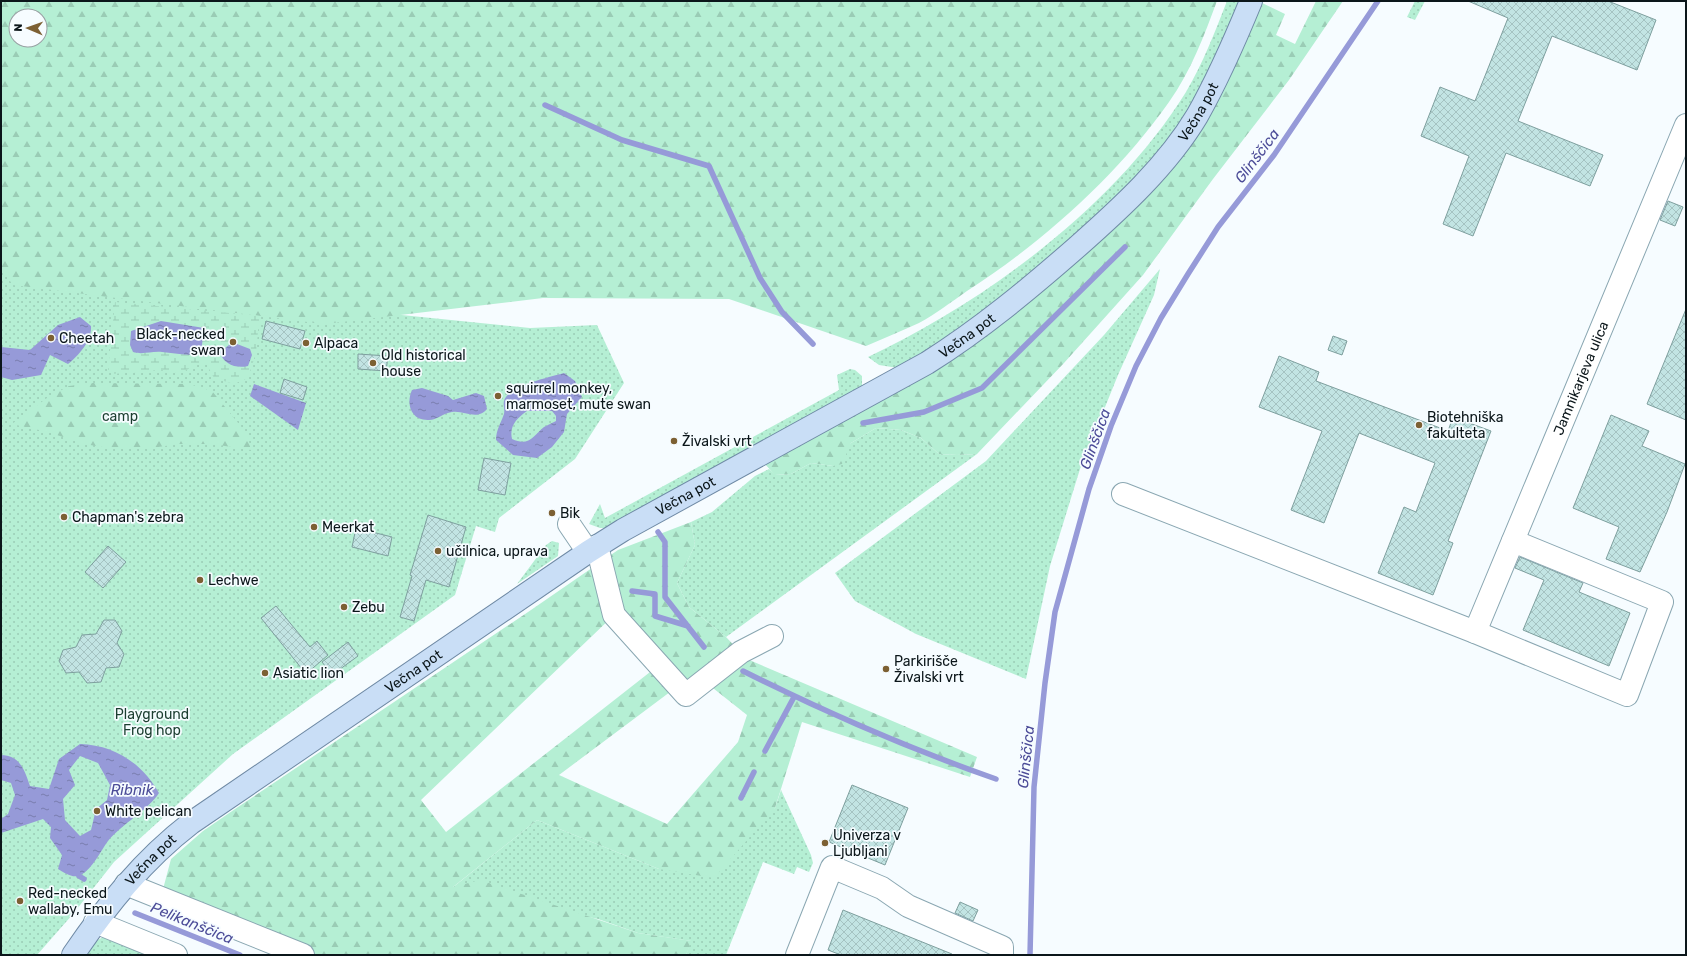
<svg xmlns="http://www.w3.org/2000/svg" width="1687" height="956" font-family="Rubik,sans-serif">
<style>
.green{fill:url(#green-dots)}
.forest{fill:url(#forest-firs);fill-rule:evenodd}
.wetland{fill:url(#wetland-marsh)}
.water{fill:url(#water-ripples);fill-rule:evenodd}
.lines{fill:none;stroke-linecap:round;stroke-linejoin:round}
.stream{stroke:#969ad8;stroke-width:5.5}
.building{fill:url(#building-cross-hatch);stroke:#7e9f9e}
.minor-casing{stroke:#8aa7b2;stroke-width:24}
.major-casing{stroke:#6f8aa5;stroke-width:24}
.minor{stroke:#fff;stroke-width:22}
.major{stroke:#c9def6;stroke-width:22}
.poi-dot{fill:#7c6033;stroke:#f6fcff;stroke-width:1.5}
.labels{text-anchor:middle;stroke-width:3.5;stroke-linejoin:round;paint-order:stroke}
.street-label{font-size:14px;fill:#0b161a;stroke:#f6fcff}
.poi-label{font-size:14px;fill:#0b161a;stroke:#f6fcff;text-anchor:start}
.park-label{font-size:14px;fill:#1b3e30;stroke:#f6fcff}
.water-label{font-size:15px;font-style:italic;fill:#4c4c98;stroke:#f6fcff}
</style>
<defs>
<pattern id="green-dots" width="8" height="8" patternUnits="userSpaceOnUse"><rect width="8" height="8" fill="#b5efd4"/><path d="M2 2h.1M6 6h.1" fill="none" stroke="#9accb5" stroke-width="1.8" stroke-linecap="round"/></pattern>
<pattern id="forest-firs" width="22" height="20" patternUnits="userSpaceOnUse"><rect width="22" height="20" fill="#b5efd4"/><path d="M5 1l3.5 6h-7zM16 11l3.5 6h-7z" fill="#9accb5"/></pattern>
<pattern id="wetland-marsh" width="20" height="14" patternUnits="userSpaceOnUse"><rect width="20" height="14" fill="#b5efd4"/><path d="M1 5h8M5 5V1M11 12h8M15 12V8" fill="none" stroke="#9accb5"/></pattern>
<pattern id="water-ripples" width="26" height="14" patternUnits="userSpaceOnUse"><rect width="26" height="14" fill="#969ad8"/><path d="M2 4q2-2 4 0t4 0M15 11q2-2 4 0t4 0" fill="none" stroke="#797dae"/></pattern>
<pattern id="building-cross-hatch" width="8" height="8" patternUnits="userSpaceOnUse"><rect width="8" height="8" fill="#c2e4e3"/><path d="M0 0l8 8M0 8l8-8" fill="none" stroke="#a5c3c2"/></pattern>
</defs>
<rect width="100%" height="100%" fill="#f6fcff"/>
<!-- green -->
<path class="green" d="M 1227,1 L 1241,1 L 1189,113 L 1142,174 L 1012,292 L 949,339 L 898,368 L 879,365 L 868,357 C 987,301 1116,205 1186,92 C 1203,63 1215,32 1227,1 Z
M 1415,1 L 1425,1 L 1415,20 L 1407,17 Z
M 1,200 L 117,286 L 530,328 L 597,325 L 624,383 L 575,459 L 499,518 L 495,532 L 476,526 L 455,595 L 233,754 L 114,862 L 73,914 L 37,955 L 1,955 Z
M 1160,269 L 1154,295 L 1118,375 L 1080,469 L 1050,566 L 1026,679 L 916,634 L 855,601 L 835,573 L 986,461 L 1104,335 Z
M 850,369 L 855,370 L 862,376 L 862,386 L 606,528 L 600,528 L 589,524 L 600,504 L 605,518 L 839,390 L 837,375 Z
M 876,428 L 901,430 L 921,438 L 939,454 L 957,455 L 977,454 L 726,637 L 689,607 L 677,583 L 695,545 L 691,522 L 712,512 L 755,476 L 769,469 L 776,475 L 791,474 L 811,463 L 833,466 L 851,443 Z
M 552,541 L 559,543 L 558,556 L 517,584 L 546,545 Z
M 781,790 L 811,855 L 813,863 L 809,872 L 797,867 L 794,874 L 763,862 L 726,955 L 686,955 L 691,941 L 638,933 L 598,919 L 452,888 L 537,820 L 659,869 L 775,808 Z
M 105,936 L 162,955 L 84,955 L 94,942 Z"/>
<!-- forest -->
<path class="forest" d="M 1,1 L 1217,1 C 1204,36 1191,71 1169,102 C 1117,176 1043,242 967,291 C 951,302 936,314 919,323 C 902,331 884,338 866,346 L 729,299 L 543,298 L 324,324 L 13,285 L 1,269 ZM 16,16 L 40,16 L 40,40 L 16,40 Z
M 1316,1 L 1343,1 L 1289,80 L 1213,179 L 1143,275 L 1064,363 L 977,454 L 957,455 L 939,454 L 921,438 L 901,430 L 876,428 L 851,443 L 842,464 L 833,466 L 811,463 L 791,474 L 775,475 L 764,463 L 1107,232 L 1260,2 L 1285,14 L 1276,35 L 1295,44 Z
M 93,383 L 189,384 L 212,391 L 247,434 L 251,450 L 212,444 L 178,444 L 145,449 L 115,449 L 84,444 L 48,432 L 12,424 L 47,398 L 69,386 Z
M 691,522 L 695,545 L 677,583 L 689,607 L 726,637 L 747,659 L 977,757 L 970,777 L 802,722 L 775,808 L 714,878 L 659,869 L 537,820 L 453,887 L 480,880 L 638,933 L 692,941 L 686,955 L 316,955 L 162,893 L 171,859 L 203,831 L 238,807 L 531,610 L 618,550 ZM 614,615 L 659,665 L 446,832 L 421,800 ZM 699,677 L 747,715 L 738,742 L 667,824 L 559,775 L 682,683 Z"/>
<!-- wetland -->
<path class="wetland" d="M 115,302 L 261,316 L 258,331 L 256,353 L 248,378 L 234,384 L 214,378 L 206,363 L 193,366 L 182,373 L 160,370 L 113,374 L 108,370 Z"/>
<!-- water -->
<path class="water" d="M 80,317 L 91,326 C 92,341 79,355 68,364 L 50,355 L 41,375 L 12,380 L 1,377 L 1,347 L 30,350 L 58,325 Z
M 161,321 L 204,328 L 202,345 L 197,354 C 184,356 174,353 162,352 C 151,351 143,355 133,352 L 130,345 L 131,331 Z
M 237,344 L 250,349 L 252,355 L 248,366 C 236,369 223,364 220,352 L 229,345 Z
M 564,373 L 575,381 L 582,397 L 567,414 L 564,432 L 552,447 L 537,458 L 513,455 L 496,440 C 496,430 501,423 504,414 C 505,409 503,405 504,401 C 508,386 550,377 564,373 ZM 527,411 L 552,411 L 556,416 L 556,421 C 552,423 548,425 544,427 C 533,436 529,447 512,439 C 509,426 517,418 527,411 Z
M 254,384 L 306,403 L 298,430 L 250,396 Z
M 422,388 L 448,396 L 453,400 L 476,393 L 484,396 L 487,409 C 477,421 464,410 452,412 C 443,413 437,420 429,420 C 410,421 406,403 412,390 Z
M 80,744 C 114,745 142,763 159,793 C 148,810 122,824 108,841 C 100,852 93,868 81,875 C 73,879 65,873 58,869 L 62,855 L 50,838 L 51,827 L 43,819 L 1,833 L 1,819 L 8,814 L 15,795 L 11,783 L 1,780 L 1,755 C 20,755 25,771 30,786 L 49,789 L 59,759 ZM 80,756 L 98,763 L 110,785 L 107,800 L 96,809 L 91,830 L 80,836 L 65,820 L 63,799 L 75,785 L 69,770 Z"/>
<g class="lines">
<!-- stream -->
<path class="stream" d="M 545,105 L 622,140 L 709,166 L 760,278 L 782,312 L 813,344
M 863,423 L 924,412 L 982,388 L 1125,247
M 658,532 L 665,542 L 665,597 L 704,647
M 632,591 L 655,594 L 655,616 L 688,626
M 743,671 C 825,712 910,749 996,779
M 765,751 L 794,697
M 741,798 L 754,772
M 79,876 L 84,879
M 135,913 L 240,955
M 1030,955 L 1034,787 L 1045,683 L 1055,612 L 1089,489 L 1111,426 L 1136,366 L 1161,318 L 1188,274 L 1218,227 L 1274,155 L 1378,1"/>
</g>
<!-- building -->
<path class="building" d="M 1468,1 L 1608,1 L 1656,20 L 1637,70 L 1552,36 L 1518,121 L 1603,155 L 1590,186 L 1506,153 L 1473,236 L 1443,224 L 1469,156 L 1421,136 L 1440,87 L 1475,101 L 1508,18 Z
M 1668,201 L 1683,207 L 1675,226 L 1660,220 Z
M 1686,309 L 1686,420 L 1647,404 Z
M 266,321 L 305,331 L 300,349 L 262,339 Z
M 1333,336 L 1347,341 L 1342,355 L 1328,350 Z
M 358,354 L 388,356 L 386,371 L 358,369 Z
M 1279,356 L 1319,372 L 1316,381 L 1448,431 L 1453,417 L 1491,431 L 1448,541 L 1453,543 L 1433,595 L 1378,573 L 1404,507 L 1416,512 L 1435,463 L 1359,433 L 1324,523 L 1291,510 L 1322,431 L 1259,407 Z
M 284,379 L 307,387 L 303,400 L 280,393 Z
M 1611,415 L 1649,431 L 1642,446 L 1685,464 L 1667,512 L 1640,572 L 1606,559 L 1619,527 L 1573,508 Z
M 484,458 L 511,463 L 505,495 L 478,490 Z
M 428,515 L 466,527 L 449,587 L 426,580 L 414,621 L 400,617 L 412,576 L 410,575 Z
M 356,528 L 392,537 L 388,556 L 352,547 Z
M 108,546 L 126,562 L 103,588 L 85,572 Z
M 1520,557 L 1583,583 L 1579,592 L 1630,613 L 1609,666 L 1523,630 L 1544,580 L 1515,568 Z
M 276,606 L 310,647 L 317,641 L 328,655 L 306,674 L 261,618 Z
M 104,620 L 115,620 L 122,631 L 117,643 L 124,654 L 119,667 L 106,668 L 101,682 L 87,683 L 79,672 L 66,673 L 59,661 L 63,650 L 76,647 L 82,635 L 96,634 Z
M 348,642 L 358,656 L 332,675 L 322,662 Z
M 852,785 L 908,808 L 885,865 L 829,842 Z
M 960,902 L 978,910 L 973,921 L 955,913 Z
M 843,910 L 952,954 L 952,955 L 841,955 L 828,950 Z"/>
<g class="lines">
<defs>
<g id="minor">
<path d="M 1123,494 L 1475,632 L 1627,695 L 1662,602 L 1513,541"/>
<path d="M 569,524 L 588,552"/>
<path d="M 597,546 L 614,615 L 686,695 L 741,652 L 772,636"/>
<path id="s1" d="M 1475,632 L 1686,125"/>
<path d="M 126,884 L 303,955"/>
<path d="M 95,922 L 176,955"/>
<path d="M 797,955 L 832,867 L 882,888 L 908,906 L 1002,947 L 1002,955"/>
</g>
<g id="major">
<path id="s2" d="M 73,955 C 107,905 143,860 191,823 L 588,552 L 623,530 L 927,363 C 981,329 1029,289 1077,247 C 1121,208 1167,166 1197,116 C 1218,79 1235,40 1251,1"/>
</g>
</defs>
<!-- minor casing -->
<use href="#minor" class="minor-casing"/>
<!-- major casing -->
<use href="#major" class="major-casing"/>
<!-- minor -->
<use href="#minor" class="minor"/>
<!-- major -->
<use href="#major" class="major"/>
</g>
<!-- markers -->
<g class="poi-dot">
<circle cx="51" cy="338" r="4"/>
<circle cx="233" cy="342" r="4"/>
<circle cx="306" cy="343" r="4"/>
<circle cx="373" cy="363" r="4"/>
<circle cx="498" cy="396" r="4"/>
<circle cx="1419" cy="425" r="4"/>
<circle cx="674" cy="441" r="4"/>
<circle cx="552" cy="513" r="4"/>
<circle cx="64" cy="517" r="4"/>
<circle cx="314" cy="527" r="4"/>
<circle cx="438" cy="551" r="4"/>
<circle cx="200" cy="580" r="4"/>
<circle cx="344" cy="607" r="4"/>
<circle cx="886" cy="669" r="4"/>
<circle cx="265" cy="673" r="4"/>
<circle cx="97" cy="811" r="4"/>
<circle cx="825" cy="843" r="4"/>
<circle cx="20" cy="901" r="4"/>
</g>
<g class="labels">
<!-- street labels -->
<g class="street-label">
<text dy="5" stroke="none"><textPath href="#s2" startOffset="1419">Večna pot</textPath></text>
<text dy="5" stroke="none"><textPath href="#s2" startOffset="1095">Večna pot</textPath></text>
<text dy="5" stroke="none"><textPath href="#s1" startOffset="275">Jamnikarjeva ulica</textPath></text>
<text dy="5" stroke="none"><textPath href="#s2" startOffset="771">Večna pot</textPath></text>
<text dy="5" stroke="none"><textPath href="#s2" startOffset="447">Večna pot</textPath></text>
<text dy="5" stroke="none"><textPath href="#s2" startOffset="123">Večna pot</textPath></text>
</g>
<!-- poi labels -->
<g class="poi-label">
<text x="225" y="339" text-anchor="end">Black-necked<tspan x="225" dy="16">swan</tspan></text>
<text x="59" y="343">Cheetah</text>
<text x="314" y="348">Alpaca</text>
<text x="381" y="360">Old historical<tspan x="381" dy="16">house</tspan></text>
<text x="506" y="393">squirrel monkey,<tspan x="506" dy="16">marmoset, mute swan</tspan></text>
<text x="1427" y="422">Biotehniška<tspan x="1427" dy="16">fakulteta</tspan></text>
<text x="682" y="446">Živalski vrt</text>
<text x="560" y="518">Bik</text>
<text x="72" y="522">Chapman's zebra</text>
<text x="322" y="532">Meerkat</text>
<text x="446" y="556">učilnica, uprava</text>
<text x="208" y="585">Lechwe</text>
<text x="352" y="612">Zebu</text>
<text x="894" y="666">Parkirišče<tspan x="894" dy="16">Živalski vrt</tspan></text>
<text x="273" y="678">Asiatic lion</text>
<text x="105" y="816">White pelican</text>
<text x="833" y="840">Univerza v<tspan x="833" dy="16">Ljubljani</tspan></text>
<text x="28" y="898">Red-necked<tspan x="28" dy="16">wallaby, Emu</tspan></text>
</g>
<!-- park labels -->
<g class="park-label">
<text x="120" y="421">camp</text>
<text x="152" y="719">Playground<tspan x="152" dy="16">Frog hop</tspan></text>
</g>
<!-- water labels -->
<g class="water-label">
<text transform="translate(1257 156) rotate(-53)" y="5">Glinščica</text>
<text transform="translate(1095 439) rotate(-70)" y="5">Glinščica</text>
<text transform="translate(1026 757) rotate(-84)" y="5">Glinščica</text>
<text x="132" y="795">Ribnik</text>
<text transform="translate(192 923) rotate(22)" y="5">Pelikanščica</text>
</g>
</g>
<!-- border -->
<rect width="1687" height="956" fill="none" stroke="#0b161a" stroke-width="4"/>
<!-- north arrow -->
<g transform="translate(28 28) rotate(272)"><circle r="19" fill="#f6fcff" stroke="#98a0a3"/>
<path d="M0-3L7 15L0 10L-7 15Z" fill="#7c6033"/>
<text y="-6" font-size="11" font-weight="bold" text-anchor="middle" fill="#0b161a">N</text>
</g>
</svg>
